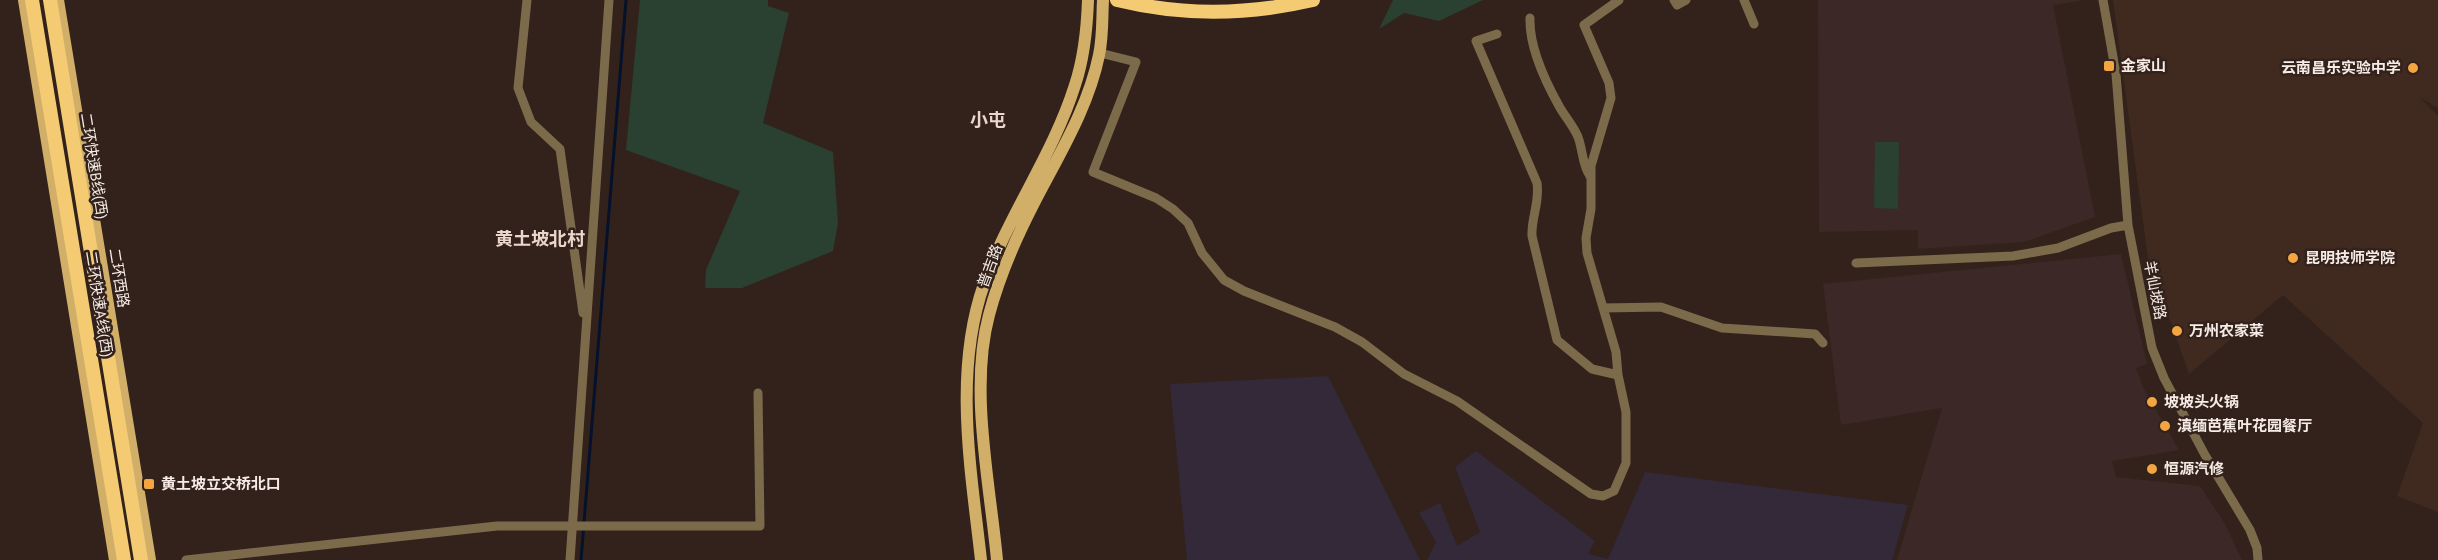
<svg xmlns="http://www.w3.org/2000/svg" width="2438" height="560" font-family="'PT Sans','Noto Sans SC',sans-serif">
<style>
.commercial{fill:#332939}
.industrial{fill:#3c2826}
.built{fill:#402a20}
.green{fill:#2a4031}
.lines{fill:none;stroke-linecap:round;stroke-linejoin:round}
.stream{stroke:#06122c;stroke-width:3}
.minor{stroke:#7b6b4a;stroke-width:9}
.major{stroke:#d2af68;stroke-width:12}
.highway{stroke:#f4ca73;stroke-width:14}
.highway-bridge{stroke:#f4ca73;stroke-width:14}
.poi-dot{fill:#f2a541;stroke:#32221b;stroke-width:2}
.labels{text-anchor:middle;stroke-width:5;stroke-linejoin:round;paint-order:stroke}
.poi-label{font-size:15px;font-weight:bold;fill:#f6ebe6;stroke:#32221b;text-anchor:start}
.street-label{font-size:15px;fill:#f6ebe6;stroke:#32221b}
.quarter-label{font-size:18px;font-weight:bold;fill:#ebd6cc;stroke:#32221b}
</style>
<rect width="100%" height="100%" fill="#32221b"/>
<!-- commercial -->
<path class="commercial" d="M 1328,376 L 1420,560 L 1187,560 L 1170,384 Z
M 1476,451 L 1595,541 L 1588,554 L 1608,559 L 1645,472 L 1908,505 L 1892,560 L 1427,560 L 1436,542 L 1419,513 L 1440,503 L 1457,546 L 1480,532 L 1455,467 Z"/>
<!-- industrial -->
<path class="industrial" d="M 1818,0 L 2084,0 L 2053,5 L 2095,217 L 2024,242 L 1918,249 L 1918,230 L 1819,232 Z
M 2121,254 L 2147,364 L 2136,368 L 2143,387 L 2179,450 L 2112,461 L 2116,477 L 2200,486 L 2224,522 L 2242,560 L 1897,560 L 1942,408 L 1841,425 L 1823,284 Z"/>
<!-- built -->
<path class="built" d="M 2113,0 L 2438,0 L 2438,108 L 2419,97 L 2438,116 L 2438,512 L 2397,496 L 2423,423 L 2283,295 L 2189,374 L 2166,308 L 2155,310 Z"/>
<!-- green -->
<path class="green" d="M 640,0 L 768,0 L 768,6 L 789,13 L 763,123 L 833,152 L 838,223 L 833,251 L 742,288 L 705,288 L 706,270 L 740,191 L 626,150 Z
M 1393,0 L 1483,0 L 1439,21 L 1404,13 L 1379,29 Z
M 1875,142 L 1899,142 L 1898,209 L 1874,208 Z"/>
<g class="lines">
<!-- stream -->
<path class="stream" d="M 581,560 L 626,0"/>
<!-- minor -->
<path class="minor" d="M 527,0 L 518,88 L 531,122 L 560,149 L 583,313
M 1674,0 L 1677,5 L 1686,0
M 1744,0 L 1754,24
M 2103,0 L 2116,74 L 2128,225 L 2152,348 L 2164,378 L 2205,455 L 2250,530 L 2257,548 L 2258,560
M 1530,18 C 1529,47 1545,81 1559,106 C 1565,117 1573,125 1578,137 C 1583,150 1582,165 1590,176
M 1497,34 L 1476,41 L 1537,183 C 1540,202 1531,218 1532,236 L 1557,340 L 1592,369 L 1618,375
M 1100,53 L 1136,62 L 1093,172 L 1156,198 L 1173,209 L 1188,223 L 1202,253 L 1224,280 L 1244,291 L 1335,327 L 1362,342 L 1404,374 L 1457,401 L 1591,494 L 1603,496 L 1614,491 L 1626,463 L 1626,412 L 1618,375 L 1616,352 L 1587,253 L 1586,238 L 1591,209 L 1591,166 L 1611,98 L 1609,83 L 1584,25 L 1619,0
M 1856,263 L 2013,256 L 2058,248 L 2111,228 L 2128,225
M 1603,308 L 1661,307 L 1722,328 L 1815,334 L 1823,343
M 186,560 L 497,526 L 760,526 L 758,393
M 570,560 L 609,0"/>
<!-- major -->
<path class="major" d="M 24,0 L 115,560
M 58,0 L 150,560
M 981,560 C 971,470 953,372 984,284 C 1008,216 1053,155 1075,85 C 1084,58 1087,29 1088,0
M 997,560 C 990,484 969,389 989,315 C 999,277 1015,240 1033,205 C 1058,156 1088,109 1099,55 C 1103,37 1102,18 1103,0"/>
<!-- highway -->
<path class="highway" d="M 32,0 L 124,560
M 50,0 L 141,560"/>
<!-- highway-bridge -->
<path class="highway-bridge" d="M 1117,0 C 1182,16 1248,15 1313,0"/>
</g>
<!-- markers -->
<g class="poi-dot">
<rect x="2103" y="60" width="12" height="12" rx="3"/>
<circle cx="2413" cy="68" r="6"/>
<circle cx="2293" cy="258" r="6"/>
<circle cx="2177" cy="331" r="6"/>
<circle cx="2152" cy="402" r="6"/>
<circle cx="2165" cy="426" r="6"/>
<circle cx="2152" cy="469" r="6"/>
<rect x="143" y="478" width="12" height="12" rx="3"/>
</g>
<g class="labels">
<!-- poi labels -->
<g class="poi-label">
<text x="2121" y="71">金家山</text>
<text x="2401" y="73" text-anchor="end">云南昌乐实验中学</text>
<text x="2305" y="263">昆明技师学院</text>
<text x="2189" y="336">万州农家菜</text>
<text x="2164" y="407">坡坡头火锅</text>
<text x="2177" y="431">滇缅芭蕉叶花园餐厅</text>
<text x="2164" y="474">恒源汽修</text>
<text x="161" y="489">黄土坡立交桥北口</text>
</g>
<!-- street labels -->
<g class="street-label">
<text transform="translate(94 166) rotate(81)" y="5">二环快速B线(西)</text>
<text transform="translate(990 266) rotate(-70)" y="5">普吉路</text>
<text transform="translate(119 278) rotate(81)" y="5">二环西路</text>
<text transform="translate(2155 290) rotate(79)" y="5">羊仙坡路</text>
<text transform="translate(99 304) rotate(81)" y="5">二环快速A线(西)</text>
</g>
<!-- quarter labels -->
<g class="quarter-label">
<text x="988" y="126">小屯</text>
<text x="540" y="245">黄土坡北村</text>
</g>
</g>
</svg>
